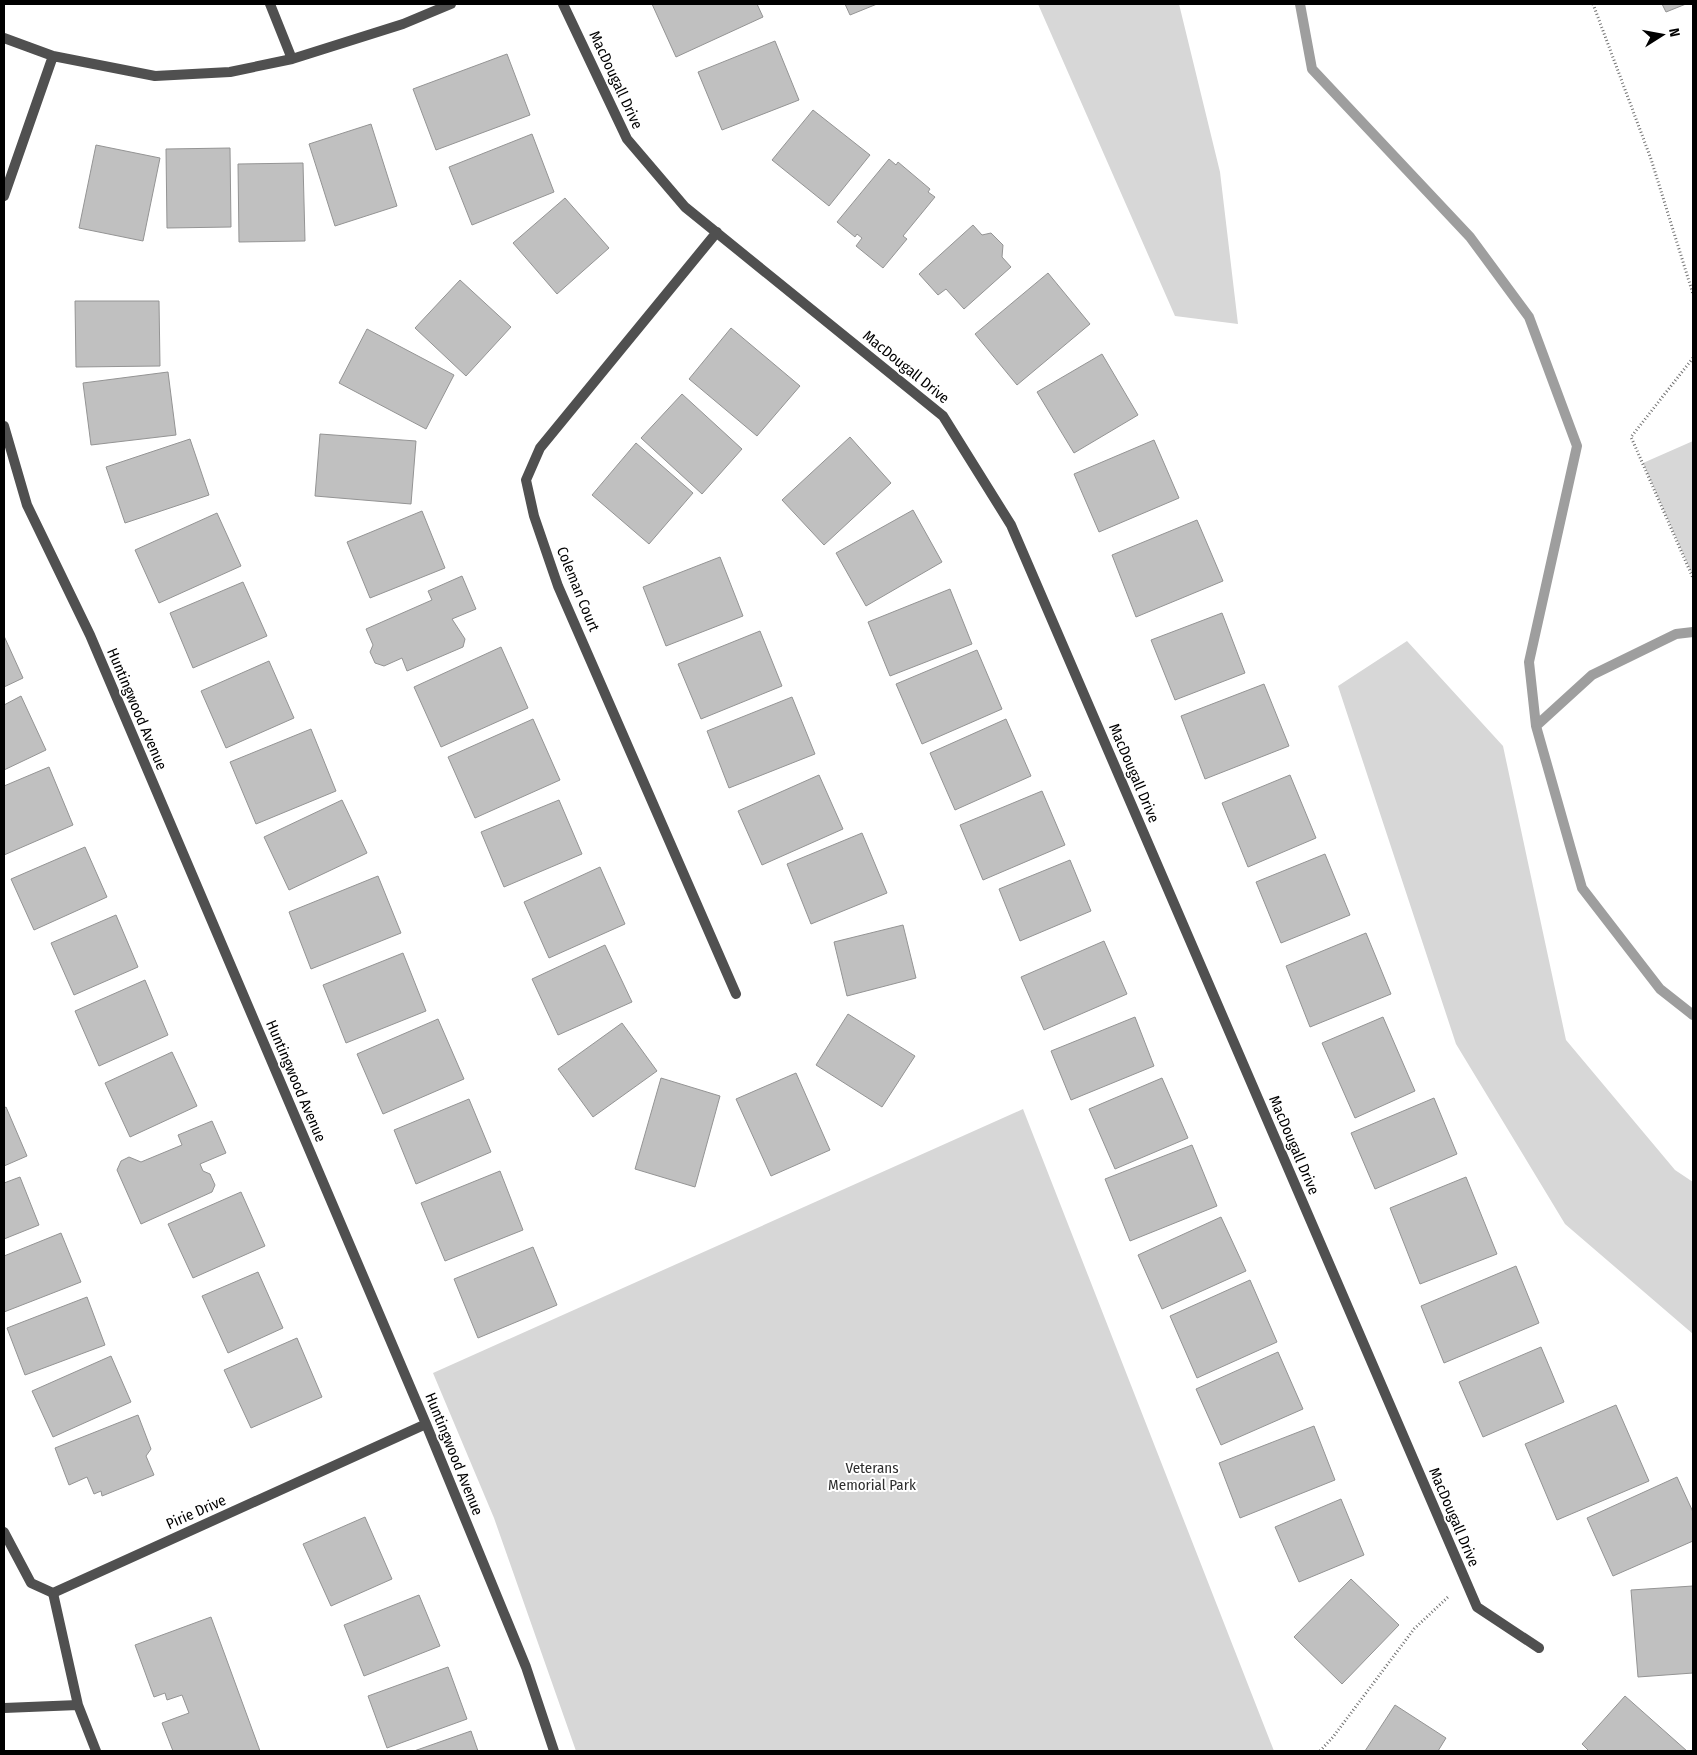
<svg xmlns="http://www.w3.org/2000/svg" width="1697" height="1755" font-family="'Fira Sans Condensed',sans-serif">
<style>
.green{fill:#d7d7d7}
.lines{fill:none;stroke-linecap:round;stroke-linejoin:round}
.stream{stroke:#9e9e9e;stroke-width:10}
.building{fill:#c0c0c0;stroke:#949494}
.path{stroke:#727272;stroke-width:3;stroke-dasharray:1 2.5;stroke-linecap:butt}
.lane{stroke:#505050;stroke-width:10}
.street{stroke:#505050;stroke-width:10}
.labels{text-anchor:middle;stroke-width:4;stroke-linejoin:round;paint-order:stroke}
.street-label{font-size:15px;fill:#000;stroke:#fff}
.park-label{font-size:15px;fill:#2e2e2e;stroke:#fff}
</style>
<rect width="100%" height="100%" fill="#fff"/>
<!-- green -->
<path class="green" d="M 1038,4 L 1179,4 L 1220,172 L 1238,324 L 1175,316 Z
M 1693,441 L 1693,576 L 1643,463 Z
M 1407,641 L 1503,746 L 1566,1040 L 1675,1170 L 1693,1182 L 1693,1334 L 1565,1224 L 1456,1044 L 1338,686 Z
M 1023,1109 L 1274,1751 L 576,1751 L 494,1518 L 433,1373 Z"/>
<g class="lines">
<!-- stream -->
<path class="stream" d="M 1300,4 L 1312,69 L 1470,237 L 1529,317 L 1577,446 L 1529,662 L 1536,726 L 1582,888 L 1660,989 L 1693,1015
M 1536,726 L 1592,675 L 1676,634 L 1693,632"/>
</g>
<!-- building -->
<path class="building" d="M 652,4 L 757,4 L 763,17 L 676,57 Z
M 845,4 L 877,4 L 850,15 Z
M 1662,4 L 1686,4 L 1666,12 Z
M 775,41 L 799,100 L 722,130 L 698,72 Z
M 507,54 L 530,115 L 436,150 L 413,89 Z
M 813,110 L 870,155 L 829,206 L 772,160 Z
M 371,124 L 397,206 L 335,226 L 309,144 Z
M 532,134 L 554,192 L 472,225 L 449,167 Z
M 96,145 L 160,158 L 143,241 L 79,228 Z
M 230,148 L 231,227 L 167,228 L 166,149 Z
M 889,159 L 896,165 L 898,162 L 930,189 L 928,192 L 935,197 L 903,236 L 907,239 L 883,268 L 856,246 L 862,238 L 857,234 L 855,237 L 837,222 Z
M 303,163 L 305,241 L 239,242 L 238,164 Z
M 565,198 L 609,248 L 557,294 L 513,243 Z
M 973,225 L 982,235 L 991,233 L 1003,245 L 1002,257 L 1011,267 L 964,309 L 946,289 L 938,295 L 919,274 Z
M 1048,273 L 1090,324 L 1017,385 L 975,334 Z
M 460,280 L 511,327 L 466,376 L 415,328 Z
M 75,301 L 159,301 L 160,366 L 76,367 Z
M 731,328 L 800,386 L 757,436 L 689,379 Z
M 367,329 L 454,375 L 426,429 L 339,383 Z
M 1102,354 L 1138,415 L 1074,453 L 1037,392 Z
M 168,372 L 176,435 L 91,445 L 83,383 Z
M 682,394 L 742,449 L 702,494 L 641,438 Z
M 320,434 L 416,441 L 411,504 L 315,496 Z
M 850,437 L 891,483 L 824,545 L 782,500 Z
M 190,439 L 209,495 L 125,523 L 106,467 Z
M 1154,440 L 1179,498 L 1099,532 L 1074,474 Z
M 636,443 L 693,493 L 649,544 L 592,495 Z
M 913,510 L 942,562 L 866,606 L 836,553 Z
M 422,511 L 445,568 L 370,598 L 347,542 Z
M 217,513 L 241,566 L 159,603 L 135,550 Z
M 1197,520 L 1223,581 L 1136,617 L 1112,555 Z
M 720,557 L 743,616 L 666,646 L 643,587 Z
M 462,576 L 476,609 L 452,619 L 465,639 L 463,647 L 407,671 L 402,658 L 384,666 L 375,663 L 370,652 L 373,645 L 366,629 L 432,600 L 428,591 Z
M 243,582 L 267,636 L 193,668 L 170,613 Z
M 950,589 L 972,644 L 890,676 L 868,622 Z
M 1222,613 L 1245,673 L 1175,700 L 1151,640 Z
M 760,631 L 782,686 L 701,719 L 678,664 Z
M 4,636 L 23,678 L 4,687 Z
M 501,647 L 528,708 L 441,747 L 414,687 Z
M 977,650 L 1002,709 L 922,744 L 896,684 Z
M 269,661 L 294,718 L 226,748 L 201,691 Z
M 1264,684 L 1289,746 L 1205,779 L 1181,716 Z
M 21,696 L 46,750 L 4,770 L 4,705 Z
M 792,697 L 815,754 L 729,788 L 707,731 Z
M 533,719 L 560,780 L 475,818 L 448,757 Z
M 1006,719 L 1031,776 L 955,810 L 930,753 Z
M 311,729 L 336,791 L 256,824 L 230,762 Z
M 49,767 L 73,825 L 4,855 L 4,786 Z
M 819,775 L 843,829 L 762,865 L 738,811 Z
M 1290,775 L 1316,838 L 1248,867 L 1222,803 Z
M 1042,791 L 1065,845 L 983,880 L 960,825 Z
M 342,800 L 367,853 L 289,890 L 264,837 Z
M 559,800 L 582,854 L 504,887 L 481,832 Z
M 862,833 L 887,893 L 811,924 L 787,864 Z
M 85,847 L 107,897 L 34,930 L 11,879 Z
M 1325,854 L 1350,915 L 1281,943 L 1256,882 Z
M 1070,860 L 1091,911 L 1020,941 L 999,889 Z
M 600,867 L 625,924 L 549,958 L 524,902 Z
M 378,876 L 401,933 L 311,969 L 289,912 Z
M 116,915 L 138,967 L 74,995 L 51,943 Z
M 903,925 L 916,978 L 847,996 L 834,942 Z
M 1366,933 L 1391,994 L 1310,1027 L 1286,966 Z
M 1104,941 L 1127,994 L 1044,1030 L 1021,977 Z
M 605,945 L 632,1002 L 558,1035 L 532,979 Z
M 403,953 L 426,1011 L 346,1043 L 323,985 Z
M 145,980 L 168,1035 L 99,1066 L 75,1011 Z
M 848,1014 L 915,1056 L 882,1107 L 816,1065 Z
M 1135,1017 L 1154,1066 L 1071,1100 L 1051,1051 Z
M 1383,1017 L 1415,1091 L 1355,1118 L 1322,1043 Z
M 438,1019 L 464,1079 L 383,1114 L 357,1054 Z
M 622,1023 L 657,1071 L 593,1117 L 558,1069 Z
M 172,1052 L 197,1106 L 130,1137 L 105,1083 Z
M 796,1073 L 830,1150 L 771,1176 L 736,1099 Z
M 661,1078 L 720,1096 L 695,1187 L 635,1169 Z
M 1162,1078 L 1188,1138 L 1115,1169 L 1089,1109 Z
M 1434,1098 L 1457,1154 L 1375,1189 L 1351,1133 Z
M 469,1099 L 491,1152 L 416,1184 L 394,1130 Z
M 6,1107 L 27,1156 L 4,1166 L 4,1108 Z
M 212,1121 L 226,1153 L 200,1164 L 203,1171 L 210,1174 L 215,1185 L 212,1192 L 141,1224 L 117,1170 L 121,1161 L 129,1157 L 141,1162 L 182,1145 L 178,1135 Z
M 1192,1145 L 1217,1206 L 1130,1241 L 1105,1179 Z
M 500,1171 L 523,1230 L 445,1261 L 421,1203 Z
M 20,1177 L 39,1225 L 4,1239 L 4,1183 Z
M 1466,1177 L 1497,1254 L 1420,1284 L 1390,1208 Z
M 241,1192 L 265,1246 L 193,1278 L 168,1224 Z
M 1221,1217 L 1246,1271 L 1162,1309 L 1138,1255 Z
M 61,1233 L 81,1282 L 4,1312 L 4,1256 Z
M 533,1247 L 557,1305 L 478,1338 L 454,1279 Z
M 1516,1266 L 1539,1323 L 1444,1363 L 1421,1306 Z
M 258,1272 L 283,1328 L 228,1353 L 202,1296 Z
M 1250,1280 L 1277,1342 L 1197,1378 L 1170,1316 Z
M 87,1297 L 105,1345 L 25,1375 L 7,1328 Z
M 297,1338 L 322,1397 L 251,1428 L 224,1370 Z
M 1541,1347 L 1564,1402 L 1483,1437 L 1459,1382 Z
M 1278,1352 L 1303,1409 L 1221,1445 L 1196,1389 Z
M 111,1356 L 131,1402 L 53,1437 L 32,1391 Z
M 1616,1405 L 1649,1481 L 1557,1520 L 1525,1444 Z
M 138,1415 L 151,1449 L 146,1456 L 154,1475 L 102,1496 L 101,1491 L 94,1494 L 87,1477 L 69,1485 L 55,1448 Z
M 1314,1426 L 1335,1480 L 1240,1518 L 1219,1463 Z
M 1677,1477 L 1693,1512 L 1693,1541 L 1613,1576 L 1587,1518 Z
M 1341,1499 L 1364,1555 L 1299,1582 L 1275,1527 Z
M 365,1517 L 392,1579 L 331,1606 L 303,1544 Z
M 1351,1579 L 1399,1625 L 1342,1684 L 1294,1637 Z
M 1693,1586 L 1693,1673 L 1638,1677 L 1631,1590 Z
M 419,1595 L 440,1646 L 364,1676 L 344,1625 Z
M 211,1617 L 260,1751 L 173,1751 L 162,1723 L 189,1713 L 182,1695 L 167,1700 L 165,1693 L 154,1697 L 135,1645 Z
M 448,1667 L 467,1719 L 387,1748 L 368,1696 Z
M 1625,1696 L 1687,1751 L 1589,1751 L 1582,1744 Z
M 1395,1705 L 1446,1738 L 1438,1751 L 1365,1751 Z
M 471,1731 L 478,1751 L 414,1751 Z"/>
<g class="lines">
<!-- path -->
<path class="path" d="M 1593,4 L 1651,159 L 1693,294
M 1693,358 L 1631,437 L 1693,578
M 1320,1751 L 1333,1737 L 1414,1629 L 1448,1597"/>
<!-- lane -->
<path class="lane" d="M 53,1593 L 78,1705 L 96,1751
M 4,1708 L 78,1705"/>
<!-- street -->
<path class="street" d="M 270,4 L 292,59
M 563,4 L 627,139 L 685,207 L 943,416 L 1011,525 L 1477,1607 L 1539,1648
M 4,38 L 53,56 L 155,76 L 230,72 L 292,59 L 403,24 L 451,4
M 4,196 L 53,56
M 717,232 L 540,448 L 526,480 L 534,516 L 558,586 L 736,994
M 4,426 L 27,505 L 90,635 L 426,1424 L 526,1667 L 554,1751
M 4,1532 L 31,1583 L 53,1593 L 426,1424"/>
</g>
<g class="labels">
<!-- street labels -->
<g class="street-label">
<text transform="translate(616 80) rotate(65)" y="5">MacDougall Drive</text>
<text transform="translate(906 367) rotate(39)" y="5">MacDougall Drive</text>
<text transform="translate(578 589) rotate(68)" y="5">Coleman Court</text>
<text transform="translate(137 709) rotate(67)" y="5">Huntingwood Avenue</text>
<text transform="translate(1134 773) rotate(67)" y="5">MacDougall Drive</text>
<text transform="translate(296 1081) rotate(67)" y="5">Huntingwood Avenue</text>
<text transform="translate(1294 1145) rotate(67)" y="5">MacDougall Drive</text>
<text transform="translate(454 1454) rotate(68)" y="5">Huntingwood Avenue</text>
<text transform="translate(196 1512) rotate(-24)" y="5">Pirie Drive</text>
<text transform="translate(1454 1517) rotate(67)" y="5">MacDougall Drive</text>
</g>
<!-- park labels -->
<g class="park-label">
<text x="872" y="1473">Veterans<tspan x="872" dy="17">Memorial Park</tspan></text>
</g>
</g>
<!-- border -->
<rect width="1697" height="1755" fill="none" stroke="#000000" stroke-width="10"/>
<!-- north arrow -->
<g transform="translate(1662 35) rotate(79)" stroke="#ffffff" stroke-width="4" paint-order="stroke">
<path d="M0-4L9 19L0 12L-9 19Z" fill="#000000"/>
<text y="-8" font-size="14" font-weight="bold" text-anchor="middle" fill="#000000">N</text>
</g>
</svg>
